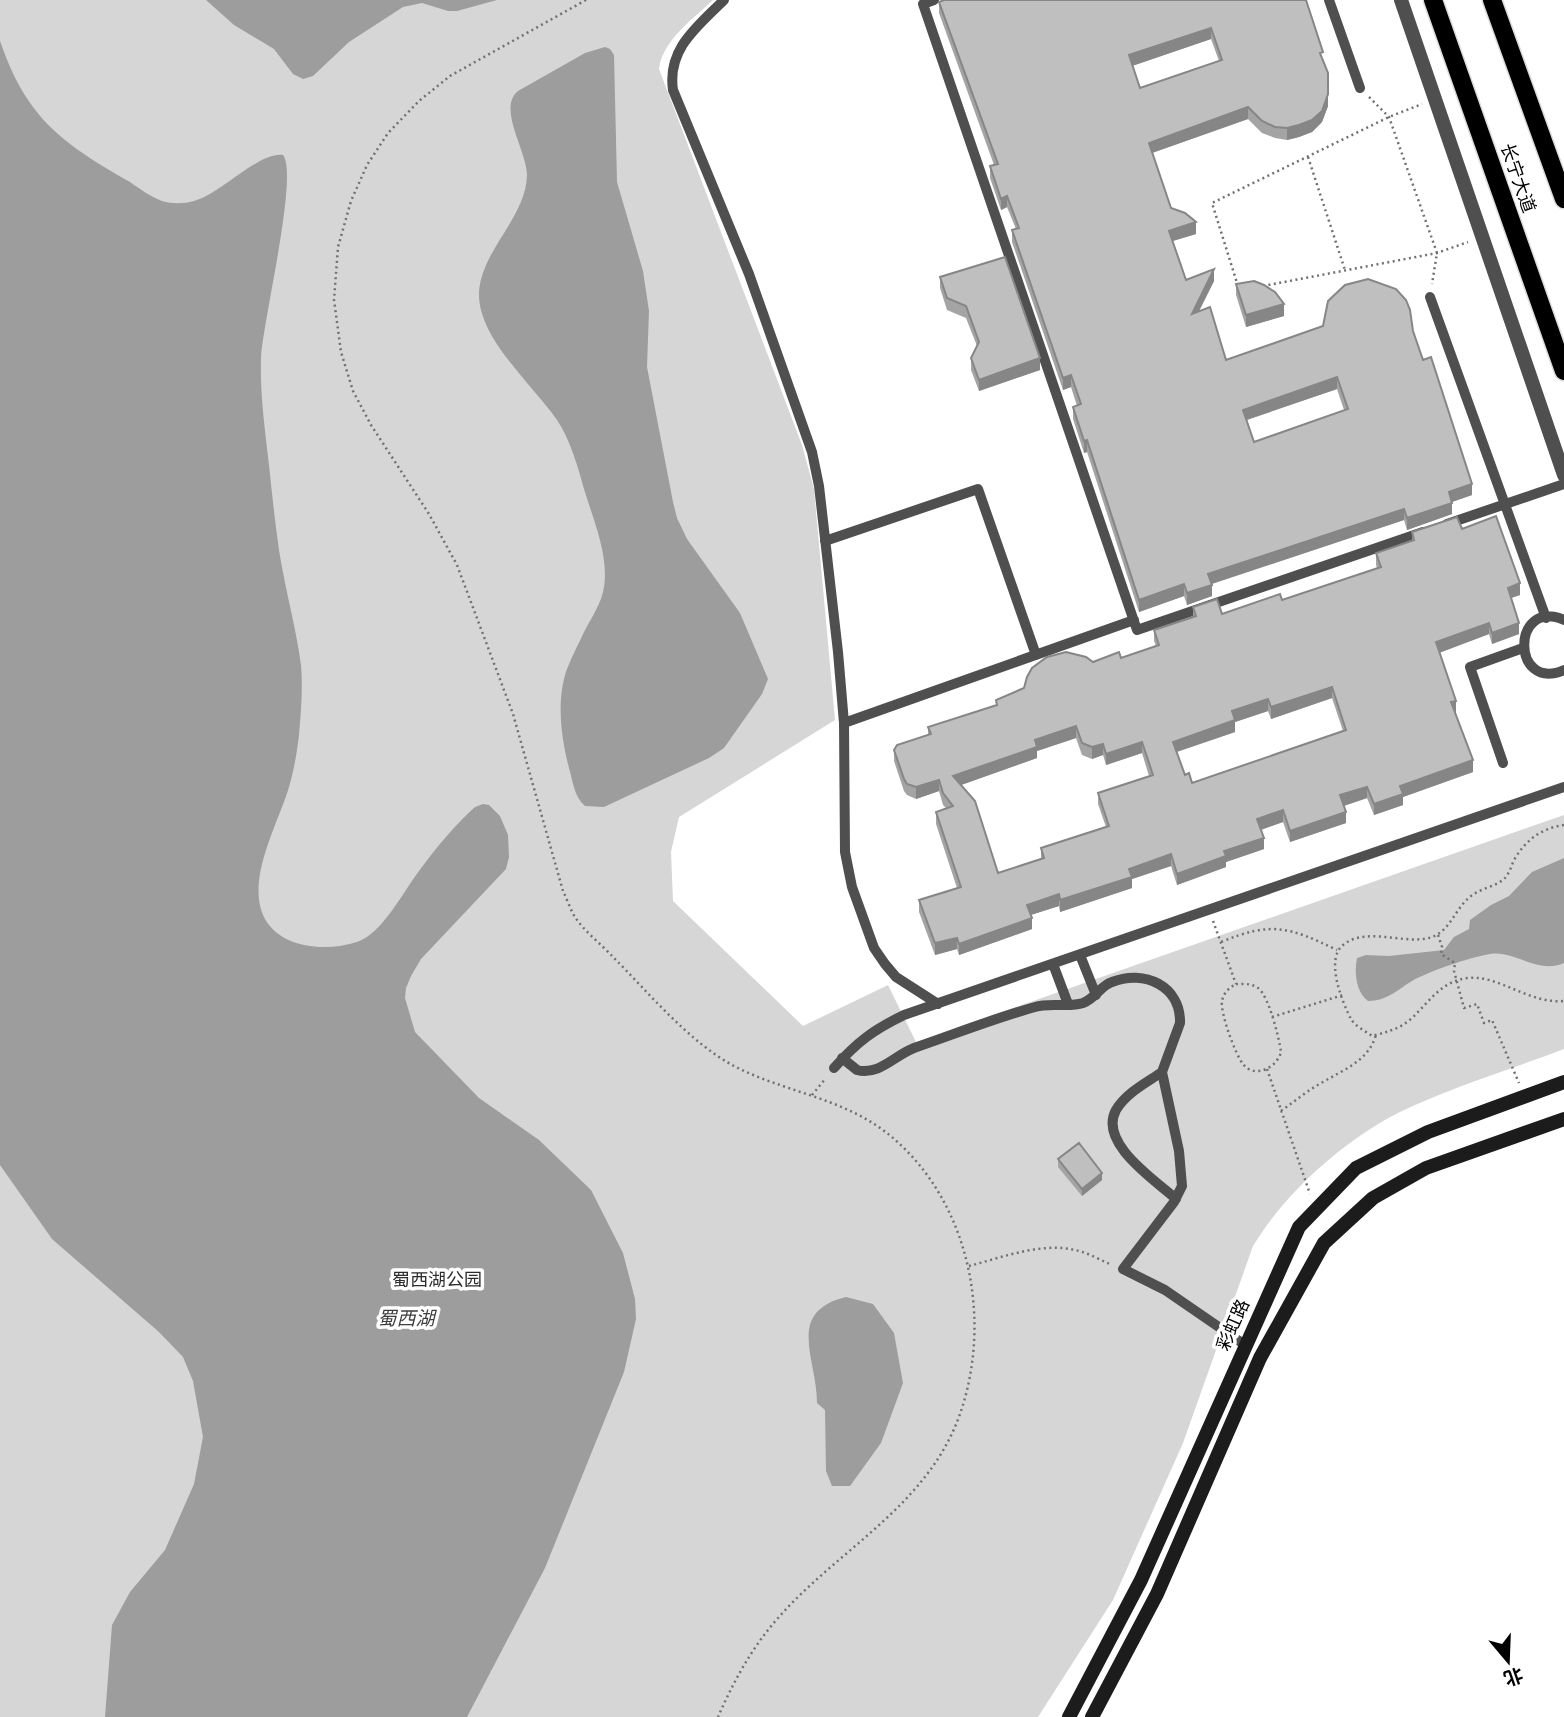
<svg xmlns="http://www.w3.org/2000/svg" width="1564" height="1717" font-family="'Public Sans','Noto Sans SC',sans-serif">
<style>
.green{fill:#d6d6d6}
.water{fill:#9d9d9d}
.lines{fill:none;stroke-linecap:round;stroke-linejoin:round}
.primary-casing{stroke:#dbdbdb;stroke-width:21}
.path{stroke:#717171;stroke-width:2.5;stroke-dasharray:2 3.5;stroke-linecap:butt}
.lane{stroke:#4f4f4f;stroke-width:10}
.street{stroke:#4f4f4f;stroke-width:14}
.secondary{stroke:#1c1c1c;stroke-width:14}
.primary{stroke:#000;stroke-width:18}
.wall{fill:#a4a4a4;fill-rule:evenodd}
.shaded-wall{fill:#868686}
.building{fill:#bfbfbf;stroke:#868686;stroke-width:2;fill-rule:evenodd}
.labels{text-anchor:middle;stroke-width:7;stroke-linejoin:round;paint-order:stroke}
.street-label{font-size:18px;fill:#000;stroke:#fff}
.park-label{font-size:18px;fill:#2d2d2d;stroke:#fff}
.water-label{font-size:19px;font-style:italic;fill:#3e3e3e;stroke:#fff}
</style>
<rect width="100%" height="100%" fill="#fff"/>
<!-- green -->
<path class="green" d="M 0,0 L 713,0 C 694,18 662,41 659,69 L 802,445 L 814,489 L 835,720 L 679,817 L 671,852 L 673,901 L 803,1026 L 888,985 L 916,1042 L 1564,815 L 1564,1049 C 1509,1070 1451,1087 1398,1113 C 1343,1141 1285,1193 1253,1246 L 1183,1443 L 1113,1600 L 1038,1717 L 0,1717 Z"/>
<!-- water -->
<path class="water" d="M 206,0 L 497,0 L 457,11 L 448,11 L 422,3 L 403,7 L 349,42 L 313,76 L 303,79 L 293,74 L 274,49 L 234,25 Z
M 0,41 C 8,64 18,87 33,107 C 57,140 95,162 130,182 C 140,189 151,197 162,201 C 172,204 183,204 194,201 C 221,194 258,152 283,155 C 299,175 262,324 261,359 C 260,395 265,430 269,465 C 272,494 275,522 279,550 C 285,589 296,627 301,665 C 303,688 301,712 299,735 C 297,752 294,770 289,787 C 278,824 247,877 263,915 C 278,949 326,952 357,942 C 382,934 403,892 419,871 C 435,849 455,825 475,807 L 483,804 L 489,805 L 500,816 L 508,835 L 509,857 L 506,869 L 421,959 L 411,976 L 406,988 L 405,998 L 415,1032 L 479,1098 L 539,1140 L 591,1190 L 623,1253 L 635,1299 L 636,1319 L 624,1372 L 545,1568 L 467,1717 L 105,1717 L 112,1625 L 130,1592 L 165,1550 L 194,1484 L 203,1437 L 193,1381 L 183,1357 L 159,1332 L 52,1239 L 0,1165 Z
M 605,47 L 610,49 L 614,55 L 617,182 L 643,271 L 649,311 L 647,367 L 673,502 L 677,518 L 687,539 L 740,613 L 768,679 L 762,694 L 724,748 L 709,758 L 604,807 L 585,806 C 574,797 573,781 569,768 C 561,737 556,700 567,669 C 572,656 579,643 585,630 C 592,617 602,602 604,587 C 609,555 593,519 584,489 C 578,467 570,439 557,420 C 532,384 477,337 479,292 C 482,249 526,218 527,175 C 527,151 497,108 518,91 L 585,53 Z
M 1564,858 L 1564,963 C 1538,975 1515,950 1490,954 C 1472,957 1439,968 1422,976 C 1402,984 1391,1001 1368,1001 C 1356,992 1354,973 1357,958 L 1366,955 L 1389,956 L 1444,950 L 1454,937 L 1469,929 L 1470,920 L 1491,905 L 1509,896 L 1532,872 Z
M 846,1297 L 873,1304 L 894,1333 L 903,1383 L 881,1443 L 850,1486 L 832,1486 L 826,1471 L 825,1410 L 817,1403 C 817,1358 785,1312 846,1297 Z"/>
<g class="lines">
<defs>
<path id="primary" d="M 1433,0 L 1564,371
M 1492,0 L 1564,199"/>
</defs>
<!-- primary casing -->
<use href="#primary" class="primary-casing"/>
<!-- path -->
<path class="path" d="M 586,0 L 450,76 L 419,101 L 388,133 L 367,165 L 351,201 L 338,247 L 334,300 L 341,352 L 353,391 L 371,425 L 429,514 L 457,565 L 513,714 L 563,891 C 567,899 570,909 575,917 C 584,931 601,944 613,957 C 649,993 689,1042 734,1066 C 782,1091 838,1097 883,1130 C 968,1194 994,1316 960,1414 C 926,1511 829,1553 768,1630 C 748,1655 731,1687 718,1717
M 1369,97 L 1389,117 L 1437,253 L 1432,284
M 1308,157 L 1345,270
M 1238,286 L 1212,203 L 1389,117 L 1422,104
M 1263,286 L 1437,253 L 1468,242
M 1564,825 C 1541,828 1525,841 1514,860 C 1511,867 1509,874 1504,879 C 1495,887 1481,888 1471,896 C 1458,906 1453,922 1441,932 C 1416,952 1370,923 1343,945 C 1325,959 1342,1002 1351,1019 C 1355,1026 1365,1031 1372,1036 C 1387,1032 1400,1029 1412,1018 C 1429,1002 1442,980 1469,978 C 1499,975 1529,1004 1564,1001
M 1213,921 L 1236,984
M 1438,935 L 1442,947 L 1441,954 L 1455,963 L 1454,971 L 1464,1008 L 1477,1004 L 1484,1023 L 1492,1020 L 1519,1083
M 1221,942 C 1272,921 1289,927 1337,950
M 1236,984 C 1243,984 1251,983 1258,988 C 1269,996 1279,1038 1281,1052 C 1277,1068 1254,1079 1243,1064 C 1235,1054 1220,1012 1222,1001 C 1224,992 1229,988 1236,984 Z
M 1272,1017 L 1343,995
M 1267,1069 L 1310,1194
M 812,1095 L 826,1078
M 1281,1111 C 1295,1101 1308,1090 1323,1082 C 1345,1069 1368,1061 1376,1035
M 969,1266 C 1004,1257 1043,1241 1079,1251 C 1090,1254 1100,1260 1110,1264"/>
<!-- lane -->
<path class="lane" d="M 724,0 C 697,27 667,49 673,90 L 749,274 L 812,452 L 819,486 L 838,652 L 844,723
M 934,0 L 923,4 L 1137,630 L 1423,532
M 1329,0 L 1360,88
M 1430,297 L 1546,618
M 1447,524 L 1564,484
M 825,541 L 978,489 L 1036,655
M 1564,620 C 1511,597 1511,693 1564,670
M 1503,763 L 1470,667 L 1523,648
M 1080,955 L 1096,995
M 1053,964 L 1068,1004
M 938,1004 L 896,977 L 885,964 L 874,948 L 852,887 L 845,852 L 844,723 L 1134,620
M 842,1058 L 857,1070 C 879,1076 895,1055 914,1048 C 955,1034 995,1018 1035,1007 C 1051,1002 1068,1008 1083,1003 C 1096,998 1100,986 1112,982 C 1144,969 1181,986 1180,1023 L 1162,1072 L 1179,1151 L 1182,1186 L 1174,1202 L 1123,1269 L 1165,1290 L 1245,1345
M 834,1068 C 857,1042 873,1030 904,1015 L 1564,787
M 1162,1072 C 1146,1083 1126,1093 1116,1110 C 1098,1143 1155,1180 1176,1199"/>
<!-- street -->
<path class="street" d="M 1401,0 L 1564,475"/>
<!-- secondary -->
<path class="secondary" d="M 1069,1717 L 1141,1580 L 1299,1227 L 1356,1168 L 1428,1132 L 1564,1082
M 1092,1717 L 1157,1594 L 1260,1358 L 1324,1243 L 1373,1198 L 1426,1168 L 1564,1119"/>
<!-- primary -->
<use href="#primary" class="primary"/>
</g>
<!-- wall -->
<path class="wall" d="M 1306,0 L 1323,61 L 1328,106 L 1322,122 L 1312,132 L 1299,137 L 1287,140 L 1275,138 L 1262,133 L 1248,119 L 1152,153 L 1171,208 L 1196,234 L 1173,241 L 1186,280 L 1214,281 L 1199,311 L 1226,360 L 1413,331 L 1472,495 L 1452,502 L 1452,514 L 1407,530 L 1404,520 L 1212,584 L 1212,596 L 1187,605 L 1184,596 L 1139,612 L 1087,452 L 1084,453 L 1073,419 L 1073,407 L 1077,406 L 1071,387 L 1063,390 L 1012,242 L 1012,230 L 1016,229 L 1007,207 L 1001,210 L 990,178 L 990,166 L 994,165 L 939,13 L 939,2 ZM 1211,39 L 1219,61 L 1140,88 L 1132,66 ZM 1337,389 L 1344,410 L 1254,442 L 1247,420 Z
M 940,277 L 1040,370 L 979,391 L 971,370 L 971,358 L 977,346 L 966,318 L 947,310 L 940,288 Z
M 1236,284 L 1284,316 L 1246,327 L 1236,295 Z
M 1462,529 L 1520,595 L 1511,598 L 1519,634 L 1492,644 L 1489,634 L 1439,653 L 1456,713 L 1455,713 L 1473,772 L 1403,797 L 1403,805 L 1374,815 L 1367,798 L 1344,806 L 1346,823 L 1290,842 L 1283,822 L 1261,830 L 1264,849 L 1226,862 L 1226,867 L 1177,885 L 1171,866 L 1132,879 L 1132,888 L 1060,912 L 1059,906 L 1031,915 L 1032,929 L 959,955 L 957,949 L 935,955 L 919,912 L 919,900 L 957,888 L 936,824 L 936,812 L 946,808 L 943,805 L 939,791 L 916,799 L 907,795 L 904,791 L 894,761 L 894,750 L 928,735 L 928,727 L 996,705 L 996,700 L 1093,662 L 1121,658 L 1156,646 L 1154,641 L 1154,630 L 1193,617 L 1193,607 L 1222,614 L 1282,600 L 1377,568 L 1376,565 L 1376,553 L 1412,541 L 1412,532 ZM 1332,698 L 1343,731 L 1192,783 L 1185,775 L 1177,752 L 1235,732 L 1235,722 L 1268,711 L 1271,719 ZM 1076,738 L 1082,755 L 1092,759 L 1103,755 L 1106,765 L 1142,753 L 1149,776 L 1098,793 L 1098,804 L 1106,827 L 1041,848 L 1041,859 L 998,873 L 960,785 L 1037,758 L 1037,751 Z
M 1058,1159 L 1102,1180 L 1082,1196 L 1058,1167 Z"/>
<!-- shaded-wall -->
<path class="shaded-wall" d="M 1211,28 L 1211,39 L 1129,67 L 1129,55 Z
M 1328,94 L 1328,106 L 1322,122 L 1312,132 L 1299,137 L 1287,140 L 1287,128 Z
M 1248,107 L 1248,119 L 1149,154 L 1149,143 Z
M 1007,196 L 1007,207 L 1001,210 L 1001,199 Z
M 1196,222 L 1196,234 L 1169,242 L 1169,231 Z
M 1214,269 L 1214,281 L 1192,325 L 1192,314 Z
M 1284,304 L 1284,316 L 1246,327 L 1246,315 Z
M 1040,358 L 1040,370 L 979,391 L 979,380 Z
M 1071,375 L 1071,387 L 1063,390 L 1063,378 Z
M 1337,377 L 1337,389 L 1243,421 L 1243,410 Z
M 1087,440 L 1087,452 L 1084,453 L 1084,441 Z
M 1472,484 L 1472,495 L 1449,503 L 1449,492 Z
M 1452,503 L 1452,514 L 1407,530 L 1407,518 Z
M 1404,509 L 1404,520 L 1208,585 L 1208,574 Z
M 1520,583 L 1520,595 L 1508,599 L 1508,588 Z
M 1184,584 L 1184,596 L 1139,612 L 1139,600 Z
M 1212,585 L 1212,596 L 1187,605 L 1187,593 Z
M 1489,623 L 1489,634 L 1436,654 L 1436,642 Z
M 1519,623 L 1519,634 L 1492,644 L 1492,633 Z
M 1332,687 L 1332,698 L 1271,719 L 1271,707 Z
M 1268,699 L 1268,711 L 1235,722 L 1235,732 L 1173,753 L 1173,742 L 1232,711 Z
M 1456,701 L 1456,713 L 1451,714 L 1451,702 Z
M 1076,726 L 1076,738 L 1037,751 L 1037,758 L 953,788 L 953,776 L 1035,740 Z
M 1142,742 L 1142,753 L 1106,765 L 1106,754 Z
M 1103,744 L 1103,755 L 1092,759 L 1092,747 Z
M 1473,760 L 1473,772 L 1403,797 L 1403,805 L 1374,815 L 1374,804 L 1400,786 Z
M 939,780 L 939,791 L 916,799 L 916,787 Z
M 1367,787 L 1367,798 L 1340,807 L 1340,795 Z
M 1283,810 L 1283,822 L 1257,831 L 1257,819 Z
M 1346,812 L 1346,823 L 1290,842 L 1290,831 Z
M 1264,838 L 1264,849 L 1226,862 L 1226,867 L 1177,885 L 1177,874 L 1224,851 Z
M 1171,854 L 1171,866 L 1132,879 L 1132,888 L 1060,912 L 1060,900 L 1129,869 Z
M 1059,894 L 1059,906 L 1027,916 L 1027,905 Z
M 1032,918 L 1032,929 L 959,955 L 959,944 Z
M 957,938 L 957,949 L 935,955 L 935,943 Z
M 1102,1173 L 1102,1180 L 1082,1196 L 1082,1189 Z"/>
<!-- building -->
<path class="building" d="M 944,0 L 1306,0 L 1323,52 L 1320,53 L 1328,73 L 1328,94 L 1322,111 L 1312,120 L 1299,125 L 1287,128 L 1275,127 L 1262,121 L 1248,107 L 1149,143 L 1171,208 L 1185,213 L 1196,222 L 1169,231 L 1186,280 L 1214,269 L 1192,314 L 1210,307 L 1226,360 L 1323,326 L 1328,301 L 1345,285 L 1368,279 L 1396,289 L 1406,300 L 1410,310 L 1413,331 L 1423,360 L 1431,357 L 1472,484 L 1449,492 L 1452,503 L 1407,518 L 1404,509 L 1208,574 L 1212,585 L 1187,593 L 1184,584 L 1139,600 L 1087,440 L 1084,441 L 1073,407 L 1081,404 L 1071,375 L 1063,378 L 1012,230 L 1019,228 L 1007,196 L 1001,199 L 990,166 L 998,164 L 939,2 ZM 1211,28 L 1222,60 L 1140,88 L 1129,55 ZM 1337,377 L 1348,409 L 1254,442 L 1243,410 Z
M 1005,257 L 1040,358 L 979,380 L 971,358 L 979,342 L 966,306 L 947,298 L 940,277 Z
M 1254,281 L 1264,285 L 1275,292 L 1284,304 L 1246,315 L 1236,284 Z
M 1496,516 L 1520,583 L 1508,588 L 1519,623 L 1492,633 L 1489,623 L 1436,642 L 1456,701 L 1451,702 L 1473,760 L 1400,786 L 1403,794 L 1374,804 L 1367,787 L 1340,795 L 1346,812 L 1290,831 L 1283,810 L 1257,819 L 1264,838 L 1224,851 L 1226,856 L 1177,874 L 1171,854 L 1129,869 L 1132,877 L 1060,900 L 1059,894 L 1027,905 L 1032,918 L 959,944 L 957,938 L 935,943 L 919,900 L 961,887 L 936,812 L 953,806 L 943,793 L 939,780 L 916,787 L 907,784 L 904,779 L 894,750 L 897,745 L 931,734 L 928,727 L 997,705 L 996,700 L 1024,688 L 1027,677 L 1032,668 L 1047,657 L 1066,652 L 1086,657 L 1093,662 L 1119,652 L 1121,658 L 1159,645 L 1154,630 L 1196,616 L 1193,607 L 1217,599 L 1222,614 L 1280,594 L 1282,600 L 1381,567 L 1376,553 L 1414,540 L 1412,532 L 1457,517 L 1462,529 ZM 1332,687 L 1346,730 L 1192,783 L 1189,773 L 1185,775 L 1173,742 L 1235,720 L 1232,711 L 1268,699 L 1271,707 ZM 1076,726 L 1082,743 L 1092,747 L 1103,744 L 1106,754 L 1142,742 L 1153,775 L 1098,793 L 1109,826 L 1041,848 L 1044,858 L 998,873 L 975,801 L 953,776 L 1037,747 L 1035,740 Z
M 1079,1143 L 1102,1173 L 1082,1189 L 1058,1159 Z"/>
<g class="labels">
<!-- street labels -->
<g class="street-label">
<text transform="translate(1518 178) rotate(71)" y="6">长宁大道</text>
<text transform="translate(1233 1325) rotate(-66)" y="6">彩虹路</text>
</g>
<!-- park labels -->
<g class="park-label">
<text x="437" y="1286">蜀西湖公园</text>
</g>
<!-- water labels -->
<g class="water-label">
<text x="406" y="1325">蜀西湖</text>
</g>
</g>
<!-- north arrow -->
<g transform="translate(1508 1661) rotate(161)" stroke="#ffffff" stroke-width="5" paint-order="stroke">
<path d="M0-5L12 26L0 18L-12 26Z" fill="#000000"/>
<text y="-10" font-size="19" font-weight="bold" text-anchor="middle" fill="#000000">北</text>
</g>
</svg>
